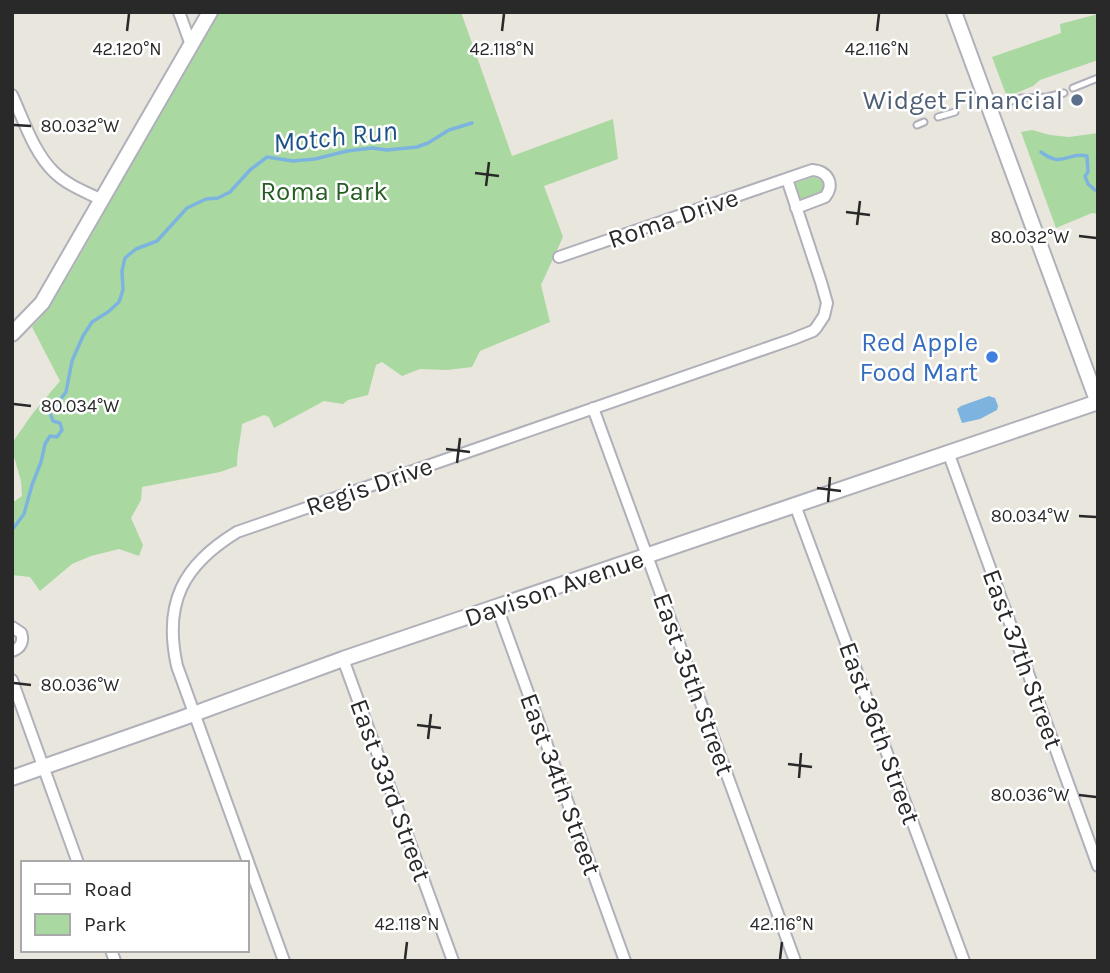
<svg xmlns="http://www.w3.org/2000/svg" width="1110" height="973" font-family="Karla,sans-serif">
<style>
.green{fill:#a9d9a0}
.water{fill:#7cb4df}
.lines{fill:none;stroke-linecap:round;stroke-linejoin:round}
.stream{stroke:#7cb4df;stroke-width:3.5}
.lane-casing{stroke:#b0b0bb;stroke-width:9}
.street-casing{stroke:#b0b0bb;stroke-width:14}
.secondary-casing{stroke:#b0b0bb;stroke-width:18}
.lane{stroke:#fff;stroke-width:5}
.street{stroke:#fff;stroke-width:10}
.secondary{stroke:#fff;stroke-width:14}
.ticks{fill:none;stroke:#292929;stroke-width:2.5}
.service-dot{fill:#5c6f8a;stroke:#fff;stroke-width:2.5}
.shop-dot{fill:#3f7fe0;stroke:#fff;stroke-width:2.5}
.labels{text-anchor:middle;stroke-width:5;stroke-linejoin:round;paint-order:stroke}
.service-label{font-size:26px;fill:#4e5e75;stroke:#fff;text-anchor:end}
.park-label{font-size:26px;fill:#255c23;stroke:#fff}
.street-label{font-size:26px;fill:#292929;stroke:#fff}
.shop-label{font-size:26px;fill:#366cbe;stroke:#fff;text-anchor:end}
.water-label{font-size:28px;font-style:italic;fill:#1e5188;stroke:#fff}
.ticks-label{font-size:18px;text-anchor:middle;fill:#292929;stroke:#fff;stroke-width:5;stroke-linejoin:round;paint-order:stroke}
</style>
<rect width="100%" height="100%" fill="#e9e6dd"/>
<!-- green -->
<path class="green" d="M 218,12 L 461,12 L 512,156 L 613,119 L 618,159 L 544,186 L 563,237 L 541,285 L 550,322 L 480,351 L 472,367 L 447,370 L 420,369 L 402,376 L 382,362 L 376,365 L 368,395 L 348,400 L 343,404 L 324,401 L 274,428 L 269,417 L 264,415 L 242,424 C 241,438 237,451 237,466 L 220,472 L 142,487 L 141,500 L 131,518 L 143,545 L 139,556 L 119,549 L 91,556 L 72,564 L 40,591 L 30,577 L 12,575 L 12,503 L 22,496 L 21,481 L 12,450 L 12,443 L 33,413 L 60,381 L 32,327 L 41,317 L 71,271 Z
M 1098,14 L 1098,60 L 1040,80 L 1033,86 L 1007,97 L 992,57 L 1061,33 L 1060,24 Z
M 1032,130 L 1050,135 L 1069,137 L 1098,133 L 1098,214 L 1092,213 L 1056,228 L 1021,132 Z
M 813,177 L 822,180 C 829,194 811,197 801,199 L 795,185 L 796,183 Z"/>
<!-- water -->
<path class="water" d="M 989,396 L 995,398 L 998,406 L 997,410 L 980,419 L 962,423 L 957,409 L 961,406 Z"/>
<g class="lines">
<!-- stream -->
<path class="stream" d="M 1041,152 C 1063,169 1068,151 1087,156 L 1088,172 L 1085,176 L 1088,184 L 1095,190 L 1098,190
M 12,530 L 24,514 L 32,485 L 41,462 L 45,444 L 50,436 L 57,437 L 62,430 L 60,423 L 53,421 L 50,413 L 66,392 L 72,361 L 83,336 L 92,322 L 108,312 L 119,302 L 123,290 L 122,271 L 125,258 L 136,249 L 157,241 L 187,208 L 206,199 L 218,198 L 230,192 L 250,170 L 267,157 L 293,161 L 315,159 L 347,151 L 372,148 L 387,150 L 417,147 L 428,143 L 449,130 L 472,123"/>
<defs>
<path id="lane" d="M 1073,88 L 1098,78
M 992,107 L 1021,98 L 1047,97 L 1064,93
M 938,117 L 955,112
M 917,125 L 924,122"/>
<path id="street" d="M 179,12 L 191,45
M 12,95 C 24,121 34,153 54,172 C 67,185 86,192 102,200
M 559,257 L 812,170 C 828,171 835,184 825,197 L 796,208
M 593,408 L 795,961
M 948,452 L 1098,866
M 795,505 L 964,961
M 497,607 L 625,961
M 12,627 L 21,633 C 24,641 21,648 12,651
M 343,659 L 453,961
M 12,680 L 78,863
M 111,950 L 115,961
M 284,961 L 177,666 C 163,603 183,565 237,532 L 793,339 L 813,331 L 816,328 L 824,316 L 827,303 L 821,282 L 787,179"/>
<path id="secondary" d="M 954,12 L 1098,403
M 12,334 L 42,303 L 210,12
M 12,778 L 180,719 L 343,659 L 1098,402"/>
</defs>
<!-- lane casing -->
<use href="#lane" class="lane-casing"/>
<!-- street casing -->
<use href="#street" class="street-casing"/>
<!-- secondary casing -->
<use href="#secondary" class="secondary-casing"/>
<!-- lane -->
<use href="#lane" class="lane"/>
<!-- street -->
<use href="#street" class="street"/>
<!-- secondary -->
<use href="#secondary" class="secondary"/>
</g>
<!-- ticks -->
<path class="ticks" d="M 127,31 L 129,14M 502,31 L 504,14M 877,31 L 879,14M 14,125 L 31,126M 475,173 L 499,176M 486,186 L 489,162M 846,212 L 870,215M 857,225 L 860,201M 1079,236 L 1096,238M 14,404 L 31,406M 446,449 L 470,452M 457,463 L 460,438M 817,488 L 841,491M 828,502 L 830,477M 1079,516 L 1096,517M 14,683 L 31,685M 417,725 L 441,728M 428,739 L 431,714M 788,764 L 812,767M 799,778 L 801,753M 1079,795 L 1096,797M 405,959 L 407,942M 780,959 L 782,942"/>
<!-- markers -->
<circle class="service-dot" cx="1077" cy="100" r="7"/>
<circle class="shop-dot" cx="992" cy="357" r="7"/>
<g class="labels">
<!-- service labels -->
<g class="service-label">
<text x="1063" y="109">Widget Financial</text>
</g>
<!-- park labels -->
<g class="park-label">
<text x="324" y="200">Roma Park</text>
</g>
<!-- street labels -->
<g class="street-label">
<text transform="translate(673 218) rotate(-19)" y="9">Roma Drive</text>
<text transform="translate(369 486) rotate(-19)" y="9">Regis Drive</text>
<text transform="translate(554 588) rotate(-19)" y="9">Davison Avenue</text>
<text transform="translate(1023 659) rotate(70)" y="9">East 37th Street</text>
<text transform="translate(694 684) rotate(70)" y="9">East 35th Street</text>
<text transform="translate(880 733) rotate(70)" y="9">East 36th Street</text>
<text transform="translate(561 784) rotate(70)" y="9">East 34th Street</text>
<text transform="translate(391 790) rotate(70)" y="9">East 33rd Street</text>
</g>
<!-- shop labels -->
<g class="shop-label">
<text x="978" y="351">Red Apple<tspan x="978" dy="30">Food Mart</tspan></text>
</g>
<!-- water labels -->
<g class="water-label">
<text transform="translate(335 136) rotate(-6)" y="10">Motch Run</text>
</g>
</g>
<g class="ticks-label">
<text x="127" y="55">42.120°N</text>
<text x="502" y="55">42.118°N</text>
<text x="877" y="55">42.116°N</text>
<text x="80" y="132">80.032°W</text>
<text x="1030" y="243">80.032°W</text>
<text x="80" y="412">80.034°W</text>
<text x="1030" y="522">80.034°W</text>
<text x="80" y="691">80.036°W</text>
<text x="1030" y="801">80.036°W</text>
<text x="407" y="930">42.118°N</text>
<text x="782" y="930">42.116°N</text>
</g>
<!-- border -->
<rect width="1110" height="973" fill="none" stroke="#292929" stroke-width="28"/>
<!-- legend -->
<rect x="21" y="861" width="228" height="91" fill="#ffffff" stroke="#a9a9a9" stroke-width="2"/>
<rect x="35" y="884" width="35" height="10" fill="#ffffff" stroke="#a9a9a9" stroke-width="2"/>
<text x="84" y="896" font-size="21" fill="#292929">Road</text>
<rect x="35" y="914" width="35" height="21" fill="#a9d9a0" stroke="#a9a9a9" stroke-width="2"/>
<text x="84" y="931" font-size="21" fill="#292929">Park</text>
</svg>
